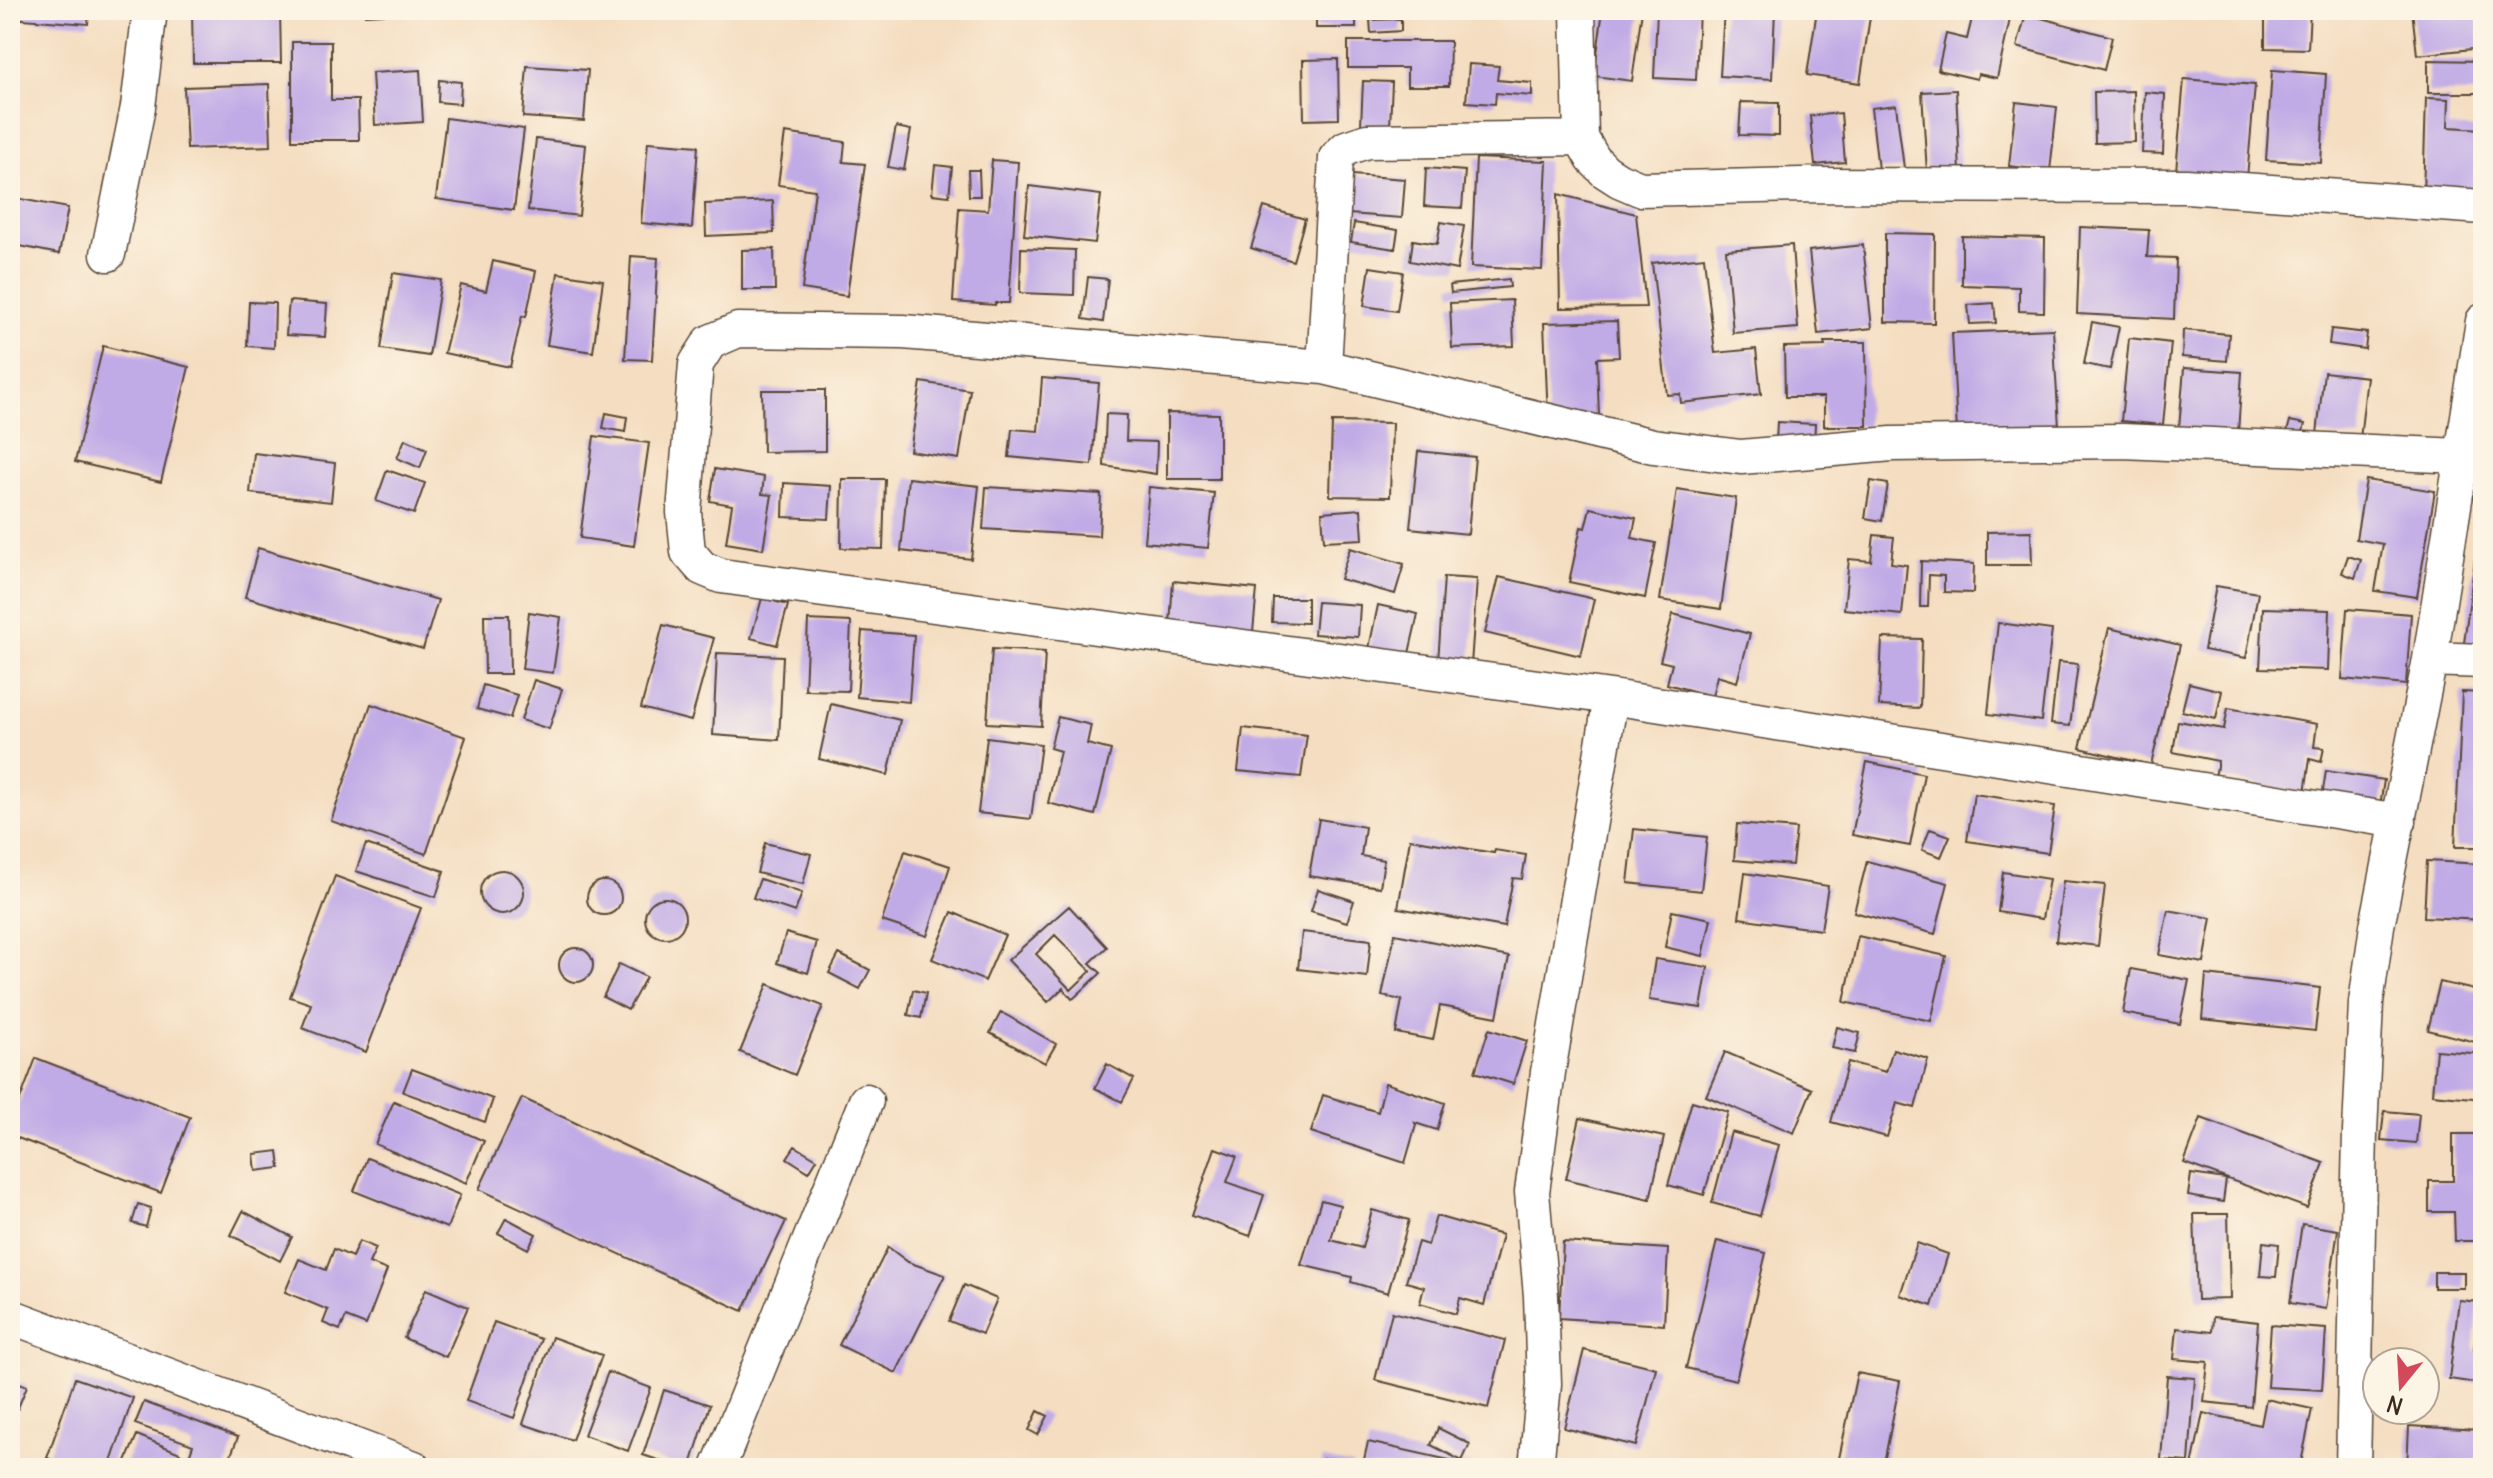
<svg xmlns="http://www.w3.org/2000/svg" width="2493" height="1478" font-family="Delius,sans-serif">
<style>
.building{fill:#c1abe6;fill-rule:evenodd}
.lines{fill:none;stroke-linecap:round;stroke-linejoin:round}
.street-casing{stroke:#574536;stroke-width:37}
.street{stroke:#fff;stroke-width:34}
</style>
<rect width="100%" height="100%" fill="#fcf5e5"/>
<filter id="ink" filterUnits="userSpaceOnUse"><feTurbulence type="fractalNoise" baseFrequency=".0125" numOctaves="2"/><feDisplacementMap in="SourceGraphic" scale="16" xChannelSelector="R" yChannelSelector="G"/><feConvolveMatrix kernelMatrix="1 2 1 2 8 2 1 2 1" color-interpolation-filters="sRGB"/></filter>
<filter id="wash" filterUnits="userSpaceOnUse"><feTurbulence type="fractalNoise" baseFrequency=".006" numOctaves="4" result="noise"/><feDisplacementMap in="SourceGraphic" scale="32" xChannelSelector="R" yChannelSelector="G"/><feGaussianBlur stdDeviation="1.8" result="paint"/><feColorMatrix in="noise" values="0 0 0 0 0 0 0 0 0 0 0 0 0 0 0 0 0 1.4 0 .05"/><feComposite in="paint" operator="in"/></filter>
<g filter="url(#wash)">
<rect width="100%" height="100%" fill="#f4ddc0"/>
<g id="blocks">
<!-- building -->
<path class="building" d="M 10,10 L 89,10 L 88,24 L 10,18 Z
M 192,10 L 280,10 L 281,63 L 193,63 Z
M 364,10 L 418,10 L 418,12 L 365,15 Z
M 1316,10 L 1356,10 L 1356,28 L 1316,28 Z
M 1603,10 L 1642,10 L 1632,81 L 1594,76 Z
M 1657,10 L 1699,10 L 1696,80 L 1654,78 Z
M 1724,10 L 1775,10 L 1772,79 L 1720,76 Z
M 1817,10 L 1871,10 L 1860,83 L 1807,75 Z
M 1974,10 L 2012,10 L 1997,78 L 1978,74 L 1977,79 L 1938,70 L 1946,34 L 1967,39 Z
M 2265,10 L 2310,10 L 2308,49 L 2265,48 Z
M 2412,10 L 2477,10 L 2481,48 L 2417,55 Z
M 2026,14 L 2112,37 L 2104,70 L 2017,47 Z
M 1401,19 L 1401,31 L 1371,33 L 1370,20 Z
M 1348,41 L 1450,41 L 1449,86 L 1407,86 L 1407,68 L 1348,68 Z
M 292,42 L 331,42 L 331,100 L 358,100 L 359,140 L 292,140 Z
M 1338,59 L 1339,119 L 1304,120 L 1303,60 Z
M 2428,60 L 2483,61 L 2483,93 L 2428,93 Z
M 1469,64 L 1499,66 L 1497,80 L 1532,83 L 1532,96 L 1496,93 L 1495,104 L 1466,102 Z
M 527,66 L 588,70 L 584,121 L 523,117 Z
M 420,70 L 423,122 L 375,125 L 372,73 Z
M 2272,70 L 2326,74 L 2321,163 L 2266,160 Z
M 2184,79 L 2255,85 L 2247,178 L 2176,171 Z
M 439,80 L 461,82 L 460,104 L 438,102 Z
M 1363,81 L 1392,82 L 1390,127 L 1361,125 Z
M 269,84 L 271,146 L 187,149 L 184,87 Z
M 1956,90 L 1960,172 L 1927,173 L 1922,92 Z
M 2134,91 L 2135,142 L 2095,143 L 2094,92 Z
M 2145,92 L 2165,94 L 2163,154 L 2142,153 Z
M 2426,98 L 2449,99 L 2448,127 L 2483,129 L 2483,198 L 2423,196 Z
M 1741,102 L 1779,103 L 1779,136 L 1739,135 Z
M 2016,102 L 2057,107 L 2050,171 L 2009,166 Z
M 1896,105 L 1904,168 L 1878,170 L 1871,108 Z
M 1841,113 L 1845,162 L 1815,165 L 1810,116 Z
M 446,118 L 524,129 L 514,210 L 436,199 Z
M 896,127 L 911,130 L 904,170 L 888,167 Z
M 785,133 L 845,142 L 843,162 L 865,164 L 847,296 L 802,289 L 815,190 L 778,185 Z
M 536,139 L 586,145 L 579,216 L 528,210 Z
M 648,142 L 698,146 L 692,228 L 641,223 Z
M 1476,158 L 1547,161 L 1542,270 L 1471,267 Z
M 992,160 L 1018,162 L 1009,303 L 995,303 L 995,305 L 953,302 L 959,208 L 988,210 Z
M 935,165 L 952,167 L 949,196 L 932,194 Z
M 1426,168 L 1465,171 L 1462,208 L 1424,206 Z
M 968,170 L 979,170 L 980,196 L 969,196 Z
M 1352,175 L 1405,179 L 1402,218 L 1349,214 Z
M 1029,186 L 1101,195 L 1095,243 L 1024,235 Z
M 1558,194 L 1636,214 L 1646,307 L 1560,308 Z
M 10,197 L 68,208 L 59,254 L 10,244 Z
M 773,201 L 774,233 L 706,236 L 705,204 Z
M 1264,207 L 1305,219 L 1293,261 L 1251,248 Z
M 1441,222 L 1464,226 L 1457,270 L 1410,261 L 1413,240 L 1437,244 Z
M 1354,223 L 1398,230 L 1395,249 L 1351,242 Z
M 2080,227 L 2149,230 L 2147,257 L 2176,258 L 2174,319 L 2077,314 Z
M 1885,233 L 1935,234 L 1934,323 L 1885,322 Z
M 1962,236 L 2045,238 L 2044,312 L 2019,311 L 2019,287 L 1962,285 Z
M 1792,245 L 1798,328 L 1733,333 L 1726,250 Z
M 1863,245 L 1872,328 L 1818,334 L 1809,251 Z
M 1021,248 L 1075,250 L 1074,295 L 1020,293 Z
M 774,249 L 775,290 L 742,290 L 742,250 Z
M 631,256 L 658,258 L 652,360 L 625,359 Z
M 1704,257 L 1715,353 L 1756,349 L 1761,394 L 1681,403 L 1680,394 L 1667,395 L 1652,263 Z
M 493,261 L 536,271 L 526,317 L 522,316 L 510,367 L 444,353 L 461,285 L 486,291 Z
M 1370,267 L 1403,272 L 1397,311 L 1364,306 Z
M 393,273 L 441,280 L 429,356 L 381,349 Z
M 558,273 L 603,280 L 593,352 L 547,345 Z
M 1088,277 L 1108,279 L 1103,322 L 1083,319 Z
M 1509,279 L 1510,287 L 1451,293 L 1450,285 Z
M 1512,300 L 1514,346 L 1452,348 L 1450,303 Z
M 289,301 L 327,304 L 325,337 L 286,335 Z
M 249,302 L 275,303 L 274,348 L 247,346 Z
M 1994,303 L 1996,323 L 1970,324 L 1968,305 Z
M 1617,321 L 1619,357 L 1597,358 L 1599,417 L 1548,419 L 1544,323 Z
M 2092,322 L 2119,327 L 2110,369 L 2084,364 Z
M 2053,329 L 2059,427 L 1957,432 L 1952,333 Z
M 2331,329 L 2367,333 L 2365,349 L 2329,344 Z
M 2183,330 L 2229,334 L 2227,361 L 2182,357 Z
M 2129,338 L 2171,343 L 2163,425 L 2121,421 Z
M 1824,342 L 1866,342 L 1867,426 L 1824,426 L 1824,397 L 1785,397 L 1784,347 L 1825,346 Z
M 103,346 L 189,367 L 161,482 L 75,462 Z
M 2184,368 L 2242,372 L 2238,433 L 2179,428 Z
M 2324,372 L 2367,377 L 2360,439 L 2317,434 Z
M 1042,378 L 1099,383 L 1092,465 L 1009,457 L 1012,429 L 1038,431 Z
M 921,382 L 970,390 L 959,459 L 910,451 Z
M 762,390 L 825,390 L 825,451 L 763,452 Z
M 606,413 L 627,417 L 625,432 L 603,428 Z
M 1167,413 L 1219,414 L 1219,479 L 1167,479 Z
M 1106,414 L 1127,415 L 1126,441 L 1157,442 L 1156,474 L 1104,466 Z
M 2290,421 L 2305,424 L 2300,442 L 2285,439 Z
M 1332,422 L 1392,423 L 1390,497 L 1330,496 Z
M 1777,422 L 1815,424 L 1814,444 L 1776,442 Z
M 594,436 L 649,443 L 634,546 L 580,538 Z
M 405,439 L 427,449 L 420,468 L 397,458 Z
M 1418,451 L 1475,457 L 1468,534 L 1410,528 Z
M 254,453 L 335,463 L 331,502 L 250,493 Z
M 715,469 L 764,477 L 762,494 L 772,495 L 763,549 L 726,543 L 732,505 L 710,501 Z
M 387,470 L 425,483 L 414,514 L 376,501 Z
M 908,478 L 979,486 L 971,559 L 901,551 Z
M 842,479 L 885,479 L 883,549 L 841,548 Z
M 2366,480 L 2435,491 L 2417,597 L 2375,591 L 2383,544 L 2356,539 Z
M 1871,481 L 1888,484 L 1882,521 L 1865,518 Z
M 784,483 L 831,486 L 829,519 L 783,517 Z
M 986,487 L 1101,494 L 1099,536 L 983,529 Z
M 1149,487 L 1214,493 L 1208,548 L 1144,542 Z
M 1677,489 L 1736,498 L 1721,609 L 1660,600 Z
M 1590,508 L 1636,518 L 1632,538 L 1656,543 L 1645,598 L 1569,582 L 1581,527 L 1585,528 Z
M 1361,509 L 1363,539 L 1324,541 L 1322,512 Z
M 2031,531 L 2032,565 L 1987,565 L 1987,532 Z
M 1874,535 L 1894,537 L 1891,563 L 1907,565 L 1902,615 L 1844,609 L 1849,559 L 1871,561 Z
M 258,548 L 438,600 L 423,649 L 245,597 Z
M 1350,548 L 1404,564 L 1395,594 L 1340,579 Z
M 2348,556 L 2361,560 L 2355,578 L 2342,573 Z
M 2475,559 L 2483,560 L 2483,645 L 2464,643 Z
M 1921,561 L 1974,564 L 1973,593 L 1944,592 L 1944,576 L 1929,575 L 1928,607 L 1920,607 Z
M 1444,577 L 1477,579 L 1471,665 L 1438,662 Z
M 1499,577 L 1594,599 L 1581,656 L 1485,633 Z
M 1173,581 L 1257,589 L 1253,632 L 1170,624 Z
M 2216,586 L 2258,593 L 2246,658 L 2204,650 Z
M 762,598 L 788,605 L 777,645 L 751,638 Z
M 1273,598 L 1307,598 L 1307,623 L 1272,622 Z
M 1317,602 L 1360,605 L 1358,637 L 1314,634 Z
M 1378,605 L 1418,614 L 1407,662 L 1368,653 Z
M 2263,608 L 2330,610 L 2328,670 L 2260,668 Z
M 2347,609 L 2411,614 L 2406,685 L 2342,679 Z
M 529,612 L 561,617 L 553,673 L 522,669 Z
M 1673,614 L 1750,634 L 1737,682 L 1717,676 L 1712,696 L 1667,684 L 1672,664 L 1660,661 Z
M 484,615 L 509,615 L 510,674 L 485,674 Z
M 808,620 L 851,622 L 848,691 L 805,690 Z
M 1998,623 L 2052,630 L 2041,721 L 1988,714 Z
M 663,625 L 714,638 L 691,721 L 641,708 Z
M 2109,628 L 2180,645 L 2151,765 L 2080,748 Z
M 862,631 L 914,635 L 909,702 L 857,697 Z
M 1882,638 L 1922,639 L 1920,708 L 1879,706 Z
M 992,649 L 1045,652 L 1041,726 L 987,723 Z
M 717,653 L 783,656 L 779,740 L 713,735 Z
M 2058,662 L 2078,664 L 2070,726 L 2051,724 Z
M 534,680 L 562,689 L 549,729 L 521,720 Z
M 2189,683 L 2222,691 L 2216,719 L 2182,711 Z
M 483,685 L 517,695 L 510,718 L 477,709 Z
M 2462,692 L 2483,693 L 2483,847 L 2455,847 Z
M 371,704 L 466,737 L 426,854 L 331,821 Z
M 831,704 L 900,720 L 888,775 L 819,759 Z
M 2228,708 L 2317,724 L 2314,747 L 2324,748 L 2321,762 L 2310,759 L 2305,793 L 2215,777 L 2218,761 L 2173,752 L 2178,721 L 2224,729 Z
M 1058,717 L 1091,725 L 1087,744 L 1111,750 L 1095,815 L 1048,803 L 1060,751 L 1050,748 Z
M 1243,728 L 1307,735 L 1301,777 L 1238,771 Z
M 987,737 L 1041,744 L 1031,819 L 978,813 Z
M 1867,762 L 1924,774 L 1910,846 L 1852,835 Z
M 2326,771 L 2384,780 L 2380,806 L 2322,797 Z
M 1974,794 L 2055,806 L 2048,853 L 1967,841 Z
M 1319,819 L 1365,827 L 1361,856 L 1384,860 L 1380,887 L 1309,876 Z
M 1737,824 L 1796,829 L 1792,865 L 1734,860 Z
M 1634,829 L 1707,837 L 1701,891 L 1628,883 Z
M 1930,829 L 1950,836 L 1941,857 L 1922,850 Z
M 1410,839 L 1494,853 L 1495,850 L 1526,855 L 1522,879 L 1513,878 L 1504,927 L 1398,908 Z
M 765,843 L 811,854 L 803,884 L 757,873 Z
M 366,844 L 444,871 L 436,897 L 356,871 Z
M 905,851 L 950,866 L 927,936 L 882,921 Z
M 1867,861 L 1948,883 L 1935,934 L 1854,912 Z
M 2427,861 L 2483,864 L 2483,920 L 2424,917 Z
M480 892a22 22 0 1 1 44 0a22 22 0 1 1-44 0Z
M 2003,872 L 2049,879 L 2042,919 L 1998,912 Z
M 1745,873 L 1828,886 L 1821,930 L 1739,918 Z
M 335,876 L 421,908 L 366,1052 L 302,1028 L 311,1004 L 290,997 Z
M 760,879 L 802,893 L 795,912 L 753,898 Z
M 2063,881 L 2105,885 L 2098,946 L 2056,941 Z
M587 898a17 17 0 1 1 34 0a17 17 0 1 1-34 0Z
M 1318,889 L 1354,901 L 1347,922 L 1311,911 Z
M645 918a20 20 0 1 1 40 0a20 20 0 1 1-40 0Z
M 1069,906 L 1107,947 L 1090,963 L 1101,973 L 1074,998 L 1072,999 L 1063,988 L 1048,1002 L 1008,960 ZM 1055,935 L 1091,971 L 1071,990 L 1036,954 Z
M 2168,910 L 2212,918 L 2204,963 L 2159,955 Z
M 1672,911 L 1711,919 L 1703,956 L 1665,947 Z
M 952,912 L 1005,935 L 985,981 L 932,959 Z
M 1302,932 L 1371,940 L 1367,977 L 1298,969 Z
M 786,933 L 817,942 L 808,973 L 777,963 Z
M 1395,934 L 1509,957 L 1497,1017 L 1440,1006 L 1433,1040 L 1396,1033 L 1402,1000 L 1382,996 Z
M 1858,936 L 1946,956 L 1931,1021 L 1844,1002 Z
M559 965a17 17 0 1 1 34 0a17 17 0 1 1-34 0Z
M 839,954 L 870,970 L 860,989 L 829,973 Z
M 1655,959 L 1708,967 L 1701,1008 L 1649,1000 Z
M 619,964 L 646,977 L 628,1010 L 603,997 Z
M 2131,969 L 2189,980 L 2180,1024 L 2123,1013 Z
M 2206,975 L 2320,988 L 2315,1031 L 2202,1019 Z
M 2440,982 L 2483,992 L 2483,1044 L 2428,1030 Z
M 768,984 L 823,1006 L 795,1075 L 740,1052 Z
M 913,990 L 926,993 L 921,1018 L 908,1015 Z
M 1001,1012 L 1056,1044 L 1045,1063 L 990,1033 Z
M 1837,1027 L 1860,1033 L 1855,1053 L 1832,1048 Z
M 1489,1029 L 1527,1041 L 1513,1084 L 1475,1072 Z
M 1893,1049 L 1928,1059 L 1915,1108 L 1897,1103 L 1887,1137 L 1831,1122 L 1848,1062 L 1886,1072 Z
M 2436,1050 L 2483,1054 L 2483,1099 L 2432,1094 Z
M 1725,1052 L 1812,1089 L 1794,1133 L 1706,1096 Z
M 36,1058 L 190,1117 L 161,1193 L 10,1135 L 10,1126 Z
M 1107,1064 L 1134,1079 L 1122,1102 L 1095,1088 Z
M 412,1069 L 493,1099 L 485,1122 L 403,1092 Z
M 1385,1083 L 1445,1103 L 1437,1130 L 1415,1123 L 1416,1125 L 1405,1163 L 1311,1132 L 1323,1095 L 1378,1112 Z
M 522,1098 L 786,1221 L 743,1311 L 479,1189 Z
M 394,1101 L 484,1141 L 466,1183 L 375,1144 Z
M 1692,1101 L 1728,1112 L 1704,1195 L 1668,1185 Z
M 2384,1111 L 2419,1114 L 2416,1143 L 2381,1140 Z
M 1580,1118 L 1664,1137 L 1650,1199 L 1566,1179 Z
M 2201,1118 L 2324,1163 L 2307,1208 L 2184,1163 Z
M 1731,1132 L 1779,1145 L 1760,1216 L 1712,1203 Z
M 2453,1134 L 2483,1134 L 2483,1241 L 2455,1241 L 2454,1212 L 2429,1212 L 2429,1181 L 2453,1181 Z
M 795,1146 L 817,1159 L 809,1172 L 787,1158 Z
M 1215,1148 L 1237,1156 L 1227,1182 L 1264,1195 L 1250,1236 L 1192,1215 Z
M 278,1151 L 280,1168 L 256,1171 L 254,1154 Z
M 367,1158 L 460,1195 L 447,1228 L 354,1191 Z
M 2191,1174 L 2226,1179 L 2223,1202 L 2188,1196 Z
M 1321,1200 L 1340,1205 L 1331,1240 L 1362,1248 L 1372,1210 L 1409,1220 L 1388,1293 L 1351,1282 L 1352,1277 L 1301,1265 Z
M 138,1204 L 151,1208 L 146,1227 L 132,1223 Z
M 243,1211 L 292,1237 L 280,1261 L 231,1235 Z
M 2194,1214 L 2228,1214 L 2230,1299 L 2197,1300 Z
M 1436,1216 L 1502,1235 L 1484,1305 L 1460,1298 L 1456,1314 L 1420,1303 L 1424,1287 L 1406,1282 L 1418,1242 L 1428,1245 Z
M 506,1218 L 536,1234 L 528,1249 L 498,1233 Z
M 2302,1224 L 2338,1230 L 2326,1309 L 2290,1303 Z
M 359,1241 L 376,1248 L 369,1263 L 387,1270 L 366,1325 L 346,1317 L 340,1330 L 323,1323 L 328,1310 L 285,1292 L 299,1259 L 326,1270 L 334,1249 L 352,1257 Z
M 1717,1241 L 1766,1253 L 1736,1380 L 1686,1368 Z
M 1563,1242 L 1668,1249 L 1664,1325 L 1559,1318 Z
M 2263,1242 L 2279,1244 L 2276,1277 L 2260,1276 Z
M 1917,1243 L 1948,1254 L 1932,1306 L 1900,1295 Z
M 888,1247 L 908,1262 L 945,1275 L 896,1373 L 839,1345 Z
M 2434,1272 L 2464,1272 L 2464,1288 L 2434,1288 Z
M 964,1285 L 997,1299 L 982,1334 L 949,1321 Z
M 426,1289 L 468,1307 L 446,1357 L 404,1338 Z
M 2459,1300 L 2479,1302 L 2474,1350 L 2483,1351 L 2483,1384 L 2449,1379 Z
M 1392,1312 L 1505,1340 L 1488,1408 L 1375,1380 Z
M 2213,1317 L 2258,1322 L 2251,1407 L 2204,1402 L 2208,1362 L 2174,1359 L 2177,1328 L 2212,1332 Z
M 494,1322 L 541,1339 L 514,1418 L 466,1401 Z
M 2271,1325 L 2326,1329 L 2322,1390 L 2267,1387 Z
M 552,1337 L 602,1355 L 572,1440 L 523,1424 Z
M 1584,1350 L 1656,1368 L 1636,1446 L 1564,1428 Z
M 608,1372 L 651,1388 L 628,1451 L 584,1435 Z
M 1857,1373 L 1900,1381 L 1883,1468 L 1837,1468 Z
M 2167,1376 L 2195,1378 L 2189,1462 L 2161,1460 Z
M 75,1378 L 133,1398 L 109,1468 L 75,1468 L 47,1458 Z
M 10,1379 L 27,1386 L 10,1427 Z
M 664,1390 L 710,1405 L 690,1468 L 682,1468 L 643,1455 Z
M 2266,1399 L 2312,1409 L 2300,1468 L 2192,1466 L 2203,1413 L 2261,1425 Z
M 144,1402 L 238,1437 L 226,1468 L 185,1468 L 193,1445 L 135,1424 Z
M 1038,1411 L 1048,1416 L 1038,1435 L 1029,1430 Z
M 2409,1426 L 2480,1430 L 2478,1468 L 2407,1468 Z
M 1438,1428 L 1470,1444 L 1462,1461 L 1431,1445 Z
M 137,1435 L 180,1453 L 174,1468 L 123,1468 Z
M 1368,1442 L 1481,1467 L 1481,1468 L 1362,1468 Z
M 1323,1459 L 1352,1465 L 1351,1468 L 1321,1468 Z"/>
</g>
</g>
<g filter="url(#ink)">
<use href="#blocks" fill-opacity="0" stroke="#574536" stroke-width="2"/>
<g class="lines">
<defs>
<path id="street" d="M 1578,10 L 1581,138 L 1593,159 L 1605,171 L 1619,180 L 1640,189 L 1801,185 L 2186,186 L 2483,207
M 1581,138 L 1367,141 L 1346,148 L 1336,158 L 1324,367 L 1653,446 L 1741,457 L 1892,444 L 2123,441 L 2461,456
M 108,254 L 138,107 L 150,10
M 1324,367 L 903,332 L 738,330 L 710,342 L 696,364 L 684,512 L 688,552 L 702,568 L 721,576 L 1611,697 L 1548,1072 L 1532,1192 L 1541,1296 L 1544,1384 L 1536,1468
M 2430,659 L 2483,321
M 1611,697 L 2399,821
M 10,1316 L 414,1468
M 718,1468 L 866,1101
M 2353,1468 L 2360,1132 L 2366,1003 L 2377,926 L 2430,659 L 2483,661"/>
</defs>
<!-- street casing -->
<use href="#street" class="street-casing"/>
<!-- street -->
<use href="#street" class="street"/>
</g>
</g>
<!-- margin -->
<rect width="2493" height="1478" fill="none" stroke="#fcf5e5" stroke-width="40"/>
<!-- north arrow -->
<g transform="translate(2401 1386) rotate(198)"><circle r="38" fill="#fcf5e5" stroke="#afa495" stroke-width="2"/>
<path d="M0-6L14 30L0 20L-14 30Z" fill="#d1495b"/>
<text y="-12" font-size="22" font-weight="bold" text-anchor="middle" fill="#3b2a1e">N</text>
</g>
</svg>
